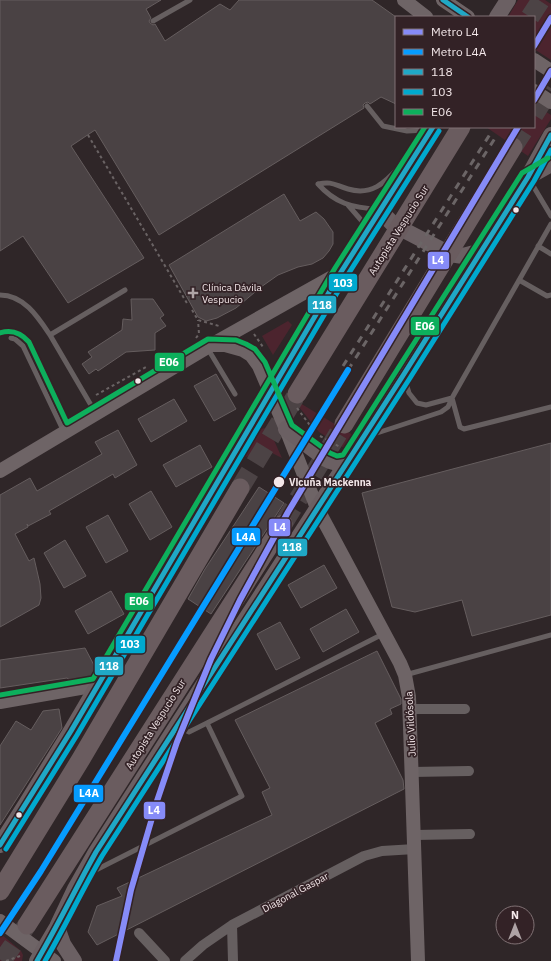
<svg xmlns="http://www.w3.org/2000/svg" width="551" height="961" font-family="'IBM Plex Sans',sans-serif">
<style>
.green{fill:#4c242e}
.building{fill:#4a4244;stroke:#655d5e}
.lines{fill:none;stroke-linecap:round;stroke-linejoin:round}
.highway-tunnel{stroke:#4c4345;stroke-width:19;stroke-dasharray:19 10;stroke-linecap:butt}
.path{stroke:#6a6364;stroke-width:2;stroke-dasharray:3 3;stroke-linecap:butt}
.lane{stroke:#665f60;stroke-width:5}
.street{stroke:#665f60;stroke-width:10}
.secondary{stroke:#6e6466;stroke-width:14}
.primary{stroke:#6b6063;stroke-width:16}
.highway{stroke:#6a5c5f;stroke-width:19}
.rail{stroke:#6b6566;stroke-width:3;stroke-dasharray:7 7;stroke-linecap:butt}
.bus-1-casing{stroke:#332226;stroke-width:8}
.bus-2-casing{stroke:#332226;stroke-width:8}
.bus-3-casing{stroke:#332226;stroke-width:8}
.bus-1{stroke:#20a8c6;stroke-width:5}
.bus-2{stroke:#00a9ce;stroke-width:5}
.bus-3{stroke:#0daf5c;stroke-width:5}
.metro-1-casing{stroke:#332226;stroke-width:9}
.metro-2-casing{stroke:#332226;stroke-width:9}
.metro-1{stroke:#868bf8;stroke-width:6}
.metro-2{stroke:#069cff;stroke-width:6}
.bus-dot{fill:#f3e7e9;stroke:#332226;stroke-width:1.5}
.poi-dot{fill:#aea3a5;stroke:#332226;stroke-width:1.5}
.labels{text-anchor:middle;stroke-width:3.5;stroke-linejoin:round;paint-order:stroke}
.street-label{font-size:10px;fill:#f3e7e9;stroke:#332226}
.poi-label{font-size:10px;fill:#f3e7e9;stroke:#332226;text-anchor:start}
.stop-label{font-size:10px;font-weight:bold;fill:#f3e7e9;stroke:#332226;text-anchor:start}
.line-badge{stroke:#332226;stroke-width:1.5}
.badge-label{font-size:11px;text-anchor:middle;font-weight:bold;fill:#fff}
</style>
<rect width="100%" height="100%" fill="#2f2628"/>
<!-- green -->
<path class="green" d="M 518,0 L 545,0 L 551,4 L 551,60 L 534,49 L 534,17 L 508,17 Z
M 534,104 L 551,115 L 551,119 L 528,156 L 486,127 L 534,127 Z
M 288,321 L 292,325 L 273,355 L 262,336 Z
M 300,403 L 353,435 L 344,448 L 319,432 L 299,407 Z
M 268,427 L 282,458 L 270,452 L 245,457 L 261,429 Z
M 0,933 L 21,951 L 23,955 L 22,961 L 0,961 Z"/>
<!-- building -->
<path class="building" d="M 0,0 L 161,0 L 146,9 L 151,18 L 149,21 L 150,23 L 153,25 L 155,24 L 165,41 L 220,4 L 230,10 L 239,0 L 372,0 L 396,17 L 396,104 L 381,97 L 370,104 L 368,102 L 365,103 L 363,105 L 364,108 L 159,235 L 95,130 L 71,146 L 144,258 L 68,303 L 23,236 L 0,251 Z
M 284,194 L 300,221 L 316,212 L 324,219 L 333,232 L 333,244 L 329,251 L 323,258 L 312,264 L 298,267 L 278,275 L 261,287 L 236,308 L 217,318 L 206,321 L 198,317 L 169,265 Z
M 131,299 L 153,299 L 164,315 L 160,318 L 166,326 L 155,333 L 155,350 L 126,352 L 98,371 L 96,369 L 89,374 L 82,364 L 92,357 L 88,352 L 122,330 L 123,319 L 132,320 Z
M 216,374 L 236,409 L 214,421 L 194,386 Z
M 174,399 L 187,421 L 151,442 L 138,419 Z
M 118,430 L 137,465 L 115,478 L 113,474 L 49,511 L 51,514 L 28,526 L 27,524 L 28,527 L 15,534 L 29,561 L 34,558 L 40,584 L 41,598 L 39,605 L 0,627 L 0,495 L 30,478 L 37,491 L 102,454 L 95,442 Z
M 551,443 L 551,615 L 472,636 L 462,600 L 415,612 L 392,607 L 362,493 Z
M 200,445 L 212,467 L 176,487 L 163,465 Z
M 259,487 L 284,503 L 211,614 L 188,599 L 205,569 Z
M 151,491 L 172,527 L 150,540 L 129,504 Z
M 108,515 L 128,551 L 106,563 L 86,527 Z
M 65,540 L 86,576 L 64,588 L 44,553 Z
M 324,565 L 337,588 L 301,608 L 288,585 Z
M 111,591 L 124,614 L 88,634 L 75,611 Z
M 346,609 L 359,632 L 323,652 L 310,629 Z
M 280,622 L 300,658 L 276,670 L 257,634 Z
M 85,648 L 96,669 L 92,677 L 71,681 L 67,678 L 0,688 L 0,660 Z
M 377,651 L 401,699 L 401,704 L 390,709 L 392,714 L 375,723 L 403,780 L 404,789 L 97,945 L 88,932 L 97,906 L 122,896 L 117,888 L 272,815 L 262,792 L 270,788 L 235,720 Z
M 59,709 L 62,728 L 0,825 L 0,746 L 16,721 L 31,730 L 43,711 Z"/>
<g class="lines">
<!-- highway-tunnel -->
<path class="highway-tunnel" d="M 530,17 L 541,0
M 534,115 L 551,88
M 513,147 L 526,127
M 240,488 L 297,394
M 283,524 L 344,424
M 2,961 L 27,925"/>
<!-- path -->
<path class="path" d="M 88,135 L 188,305
M 192,310 L 198,320 L 219,326
M 254,334 L 263,347
M 196,338 L 199,334 L 198,320
M 96,395 L 148,366
M 297,408 L 315,432
M 320,436 L 340,447
M 6,961 L 20,956"/>
<!-- lane -->
<path class="lane" d="M 153,21 L 190,0
M 367,106 L 383,126 L 407,131 L 427,130
M 529,179 L 551,216
M 318,184 C 333,181 334,185 348,189 C 371,196 385,183 399,167
M 318,184 C 335,203 352,208 378,209
M 348,205 L 361,220 L 366,228
M 551,224 L 452,398 L 460,427 L 464,429 L 551,407
M 538,246 L 551,254
M 519,280 L 547,296 L 551,295
M 0,295 C 24,295 38,317 50,335
M 11,338 L 15,339 L 23,346 L 64,432
M 208,349 L 235,394
M 405,380 L 409,393 L 417,403 L 426,405 L 452,398
M 95,412 L 50,335 L 125,290
M 368,436 L 441,412 L 448,407 L 452,398
M 405,675 L 551,635
M 207,723 L 383,634
M 88,874 L 242,796 L 207,723 L 189,732 L 178,727"/>
<!-- street -->
<path class="street" d="M 410,709 L 465,709
M 412,772 L 469,771
M 415,835 L 470,834
M 232,925 L 233,961
M 139,933 L 165,961
M 185,961 L 203,945 L 232,925 L 364,856 L 382,851 L 415,849"/>
<!-- secondary -->
<path class="secondary" d="M 404,0 L 426,17
M 443,0 L 468,17
M 534,60 L 551,71
M 534,91 L 551,102
M 211,345 L 225,345 L 243,350 L 251,355 L 259,366 L 286,429 L 317,508 L 400,663 L 405,675 L 409,697 L 418,961
M 0,471 L 211,345 L 341,272
M 0,702 L 97,685
M 0,921 L 54,961"/>
<!-- primary -->
<path class="primary" d="M 497,17 L 508,0
M 528,177 L 551,164
M 380,209 L 386,217 L 394,225 L 450,254 L 463,256 L 482,251
M 286,429 L 326,459 C 333,463 340,464 348,461
M 0,845 L 26,804 L 71,731 L 341,272 L 433,127
M 57,927 L 63,944 L 74,961
M 37,961 L 57,927 L 75,889 L 96,852 L 176,727 L 404,374 L 528,177 L 551,135"/>
<!-- highway -->
<path class="highway" d="M 297,394 L 461,127
M 344,424 L 513,147
M 0,891 L 81,759 L 240,488
M 27,925 L 283,524"/>
<!-- rail -->
<path class="rail" d="M 343,366 L 492,131
M 348,370 L 497,135"/>
<defs>
<path id="bus-1" d="M 443,0 L 468,17
M 0,845 L 71,731 L 341,272 L 433,127
M 37,961 C 58,925 76,888 96,852 L 404,374 L 528,177 L 551,135"/>
<path id="bus-2" d="M 6,849 L 77,735 L 347,276 L 439,131
M 45,961 C 65,927 82,890 102,856 L 410,378 L 534,181 L 551,150"/>
<path id="bus-3" d="M 0,333 C 12,329 21,333 29,342 L 67,423 L 208,339 L 236,340 L 246,344 L 255,349 L 265,362 L 292,425 L 330,453 L 337,456 L 343,455 L 522,173 L 548,158
M 0,695 L 93,679 L 335,268 L 425,127"/>
</defs>
<!-- bus-1 casing -->
<use href="#bus-1" class="bus-1-casing"/>
<!-- bus-2 casing -->
<use href="#bus-2" class="bus-2-casing"/>
<!-- bus-3 casing -->
<use href="#bus-3" class="bus-3-casing"/>
<!-- bus-1 -->
<use href="#bus-1" class="bus-1"/>
<!-- bus-2 -->
<use href="#bus-2" class="bus-2"/>
<!-- bus-3 -->
<use href="#bus-3" class="bus-3"/>
<defs>
<path id="metro-1" d="M 534,46 L 551,18
M 534,100 L 551,71
M 116,961 L 131,890 L 157,801 L 177,742 L 211,659 L 240,600 L 288,512 L 518,127"/>
<path id="metro-2" d="M 0,933 L 41,871 L 348,370"/>
</defs>
<!-- metro-1 casing -->
<use href="#metro-1" class="metro-1-casing"/>
<!-- metro-2 casing -->
<use href="#metro-2" class="metro-2-casing"/>
<!-- metro-1 -->
<use href="#metro-1" class="metro-1"/>
<!-- metro-2 -->
<use href="#metro-2" class="metro-2"/>
</g>
<!-- markers -->
<g class="bus-dot">
<circle cx="516" cy="210" r="3.5"/>
<circle cx="138" cy="381" r="3.5"/>
<circle cx="279" cy="482" r="6"/>
<circle cx="19" cy="815" r="3.5"/>
</g>
<path class="poi-dot" d="M191 287h4v4h4v4h-4v4h-4v-4h-4v-4h4z"/>
<g class="labels">
<!-- street labels -->
<g class="street-label">
<text transform="translate(398 230) rotate(-58)" y="4">Autopista Vespucio Sur</text>
<text transform="translate(155 724) rotate(-58)" y="4">Autopista Vespucio Sur</text>
<text transform="translate(410 724) rotate(-93)" y="4">Julio Vildósola</text>
<text transform="translate(295 892) rotate(-28)" y="4">Diagonal Gaspar</text>
</g>
<!-- poi labels -->
<g class="poi-label">
<text x="202" y="291">Clínica Dávila<tspan x="202" dy="12">Vespucio</tspan></text>
</g>
<!-- stop labels -->
<g class="stop-label">
<text x="289" y="486">Vicuña Mackenna</text>
</g>
</g>
<g class="line-badge">
<rect x="427" y="251" width="23" height="19" rx="4" fill="#868bf8"/>
<rect x="328" y="273" width="30" height="19" rx="4" fill="#00a9ce"/>
<rect x="307" y="295" width="30" height="19" rx="4" fill="#20a8c6"/>
<rect x="410" y="316" width="30" height="20" rx="4" fill="#0daf5c"/>
<rect x="154" y="352" width="31" height="20" rx="4" fill="#0daf5c"/>
<rect x="268" y="518" width="23" height="19" rx="4" fill="#868bf8"/>
<rect x="231" y="527" width="30" height="19" rx="4" fill="#069cff"/>
<rect x="277" y="538" width="31" height="19" rx="4" fill="#20a8c6"/>
<rect x="124" y="592" width="30" height="19" rx="4" fill="#0daf5c"/>
<rect x="115" y="635" width="31" height="19" rx="4" fill="#00a9ce"/>
<rect x="94" y="656" width="30" height="20" rx="4" fill="#20a8c6"/>
<rect x="73" y="784" width="31" height="19" rx="4" fill="#069cff"/>
<rect x="143" y="801" width="23" height="19" rx="4" fill="#868bf8"/>
</g>
<g class="badge-label">
<text x="438" y="264">L4</text>
<text x="343" y="287">103</text>
<text x="322" y="309">118</text>
<text x="425" y="330">E06</text>
<text x="169" y="366">E06</text>
<text x="280" y="531">L4</text>
<text x="246" y="541">L4A</text>
<text x="292" y="551">118</text>
<text x="139" y="605">E06</text>
<text x="130" y="648">103</text>
<text x="109" y="670">118</text>
<text x="89" y="797">L4A</text>
<text x="154" y="814">L4</text>
</g>
<!-- legend -->
<rect x="395" y="16" width="140" height="112" fill="#332226" stroke="#807174"/>
<rect x="403" y="29" width="20" height="6" fill="#868bf8" stroke="#807174"/>
<text x="431" y="36" font-size="12" fill="#f3e7e9">Metro L4</text>
<rect x="403" y="49" width="20" height="6" fill="#069cff" stroke="#807174"/>
<text x="431" y="56" font-size="12" fill="#f3e7e9">Metro L4A</text>
<rect x="403" y="69" width="20" height="6" fill="#20a8c6" stroke="#807174"/>
<text x="431" y="76" font-size="12" fill="#f3e7e9">118</text>
<rect x="403" y="89" width="20" height="6" fill="#00a9ce" stroke="#807174"/>
<text x="431" y="96" font-size="12" fill="#f3e7e9">103</text>
<rect x="403" y="109" width="20" height="6" fill="#0daf5c" stroke="#807174"/>
<text x="431" y="116" font-size="12" fill="#f3e7e9">E06</text>
<!-- north arrow -->
<g transform="translate(515 925)"><circle r="19" fill="#332226" stroke="#807174"/>
<path d="M0-3L7 15L0 10L-7 15Z" fill="#aea3a5"/>
<text y="-6" font-size="11" font-weight="bold" text-anchor="middle" fill="#f3e7e9">N</text>
</g>
</svg>
